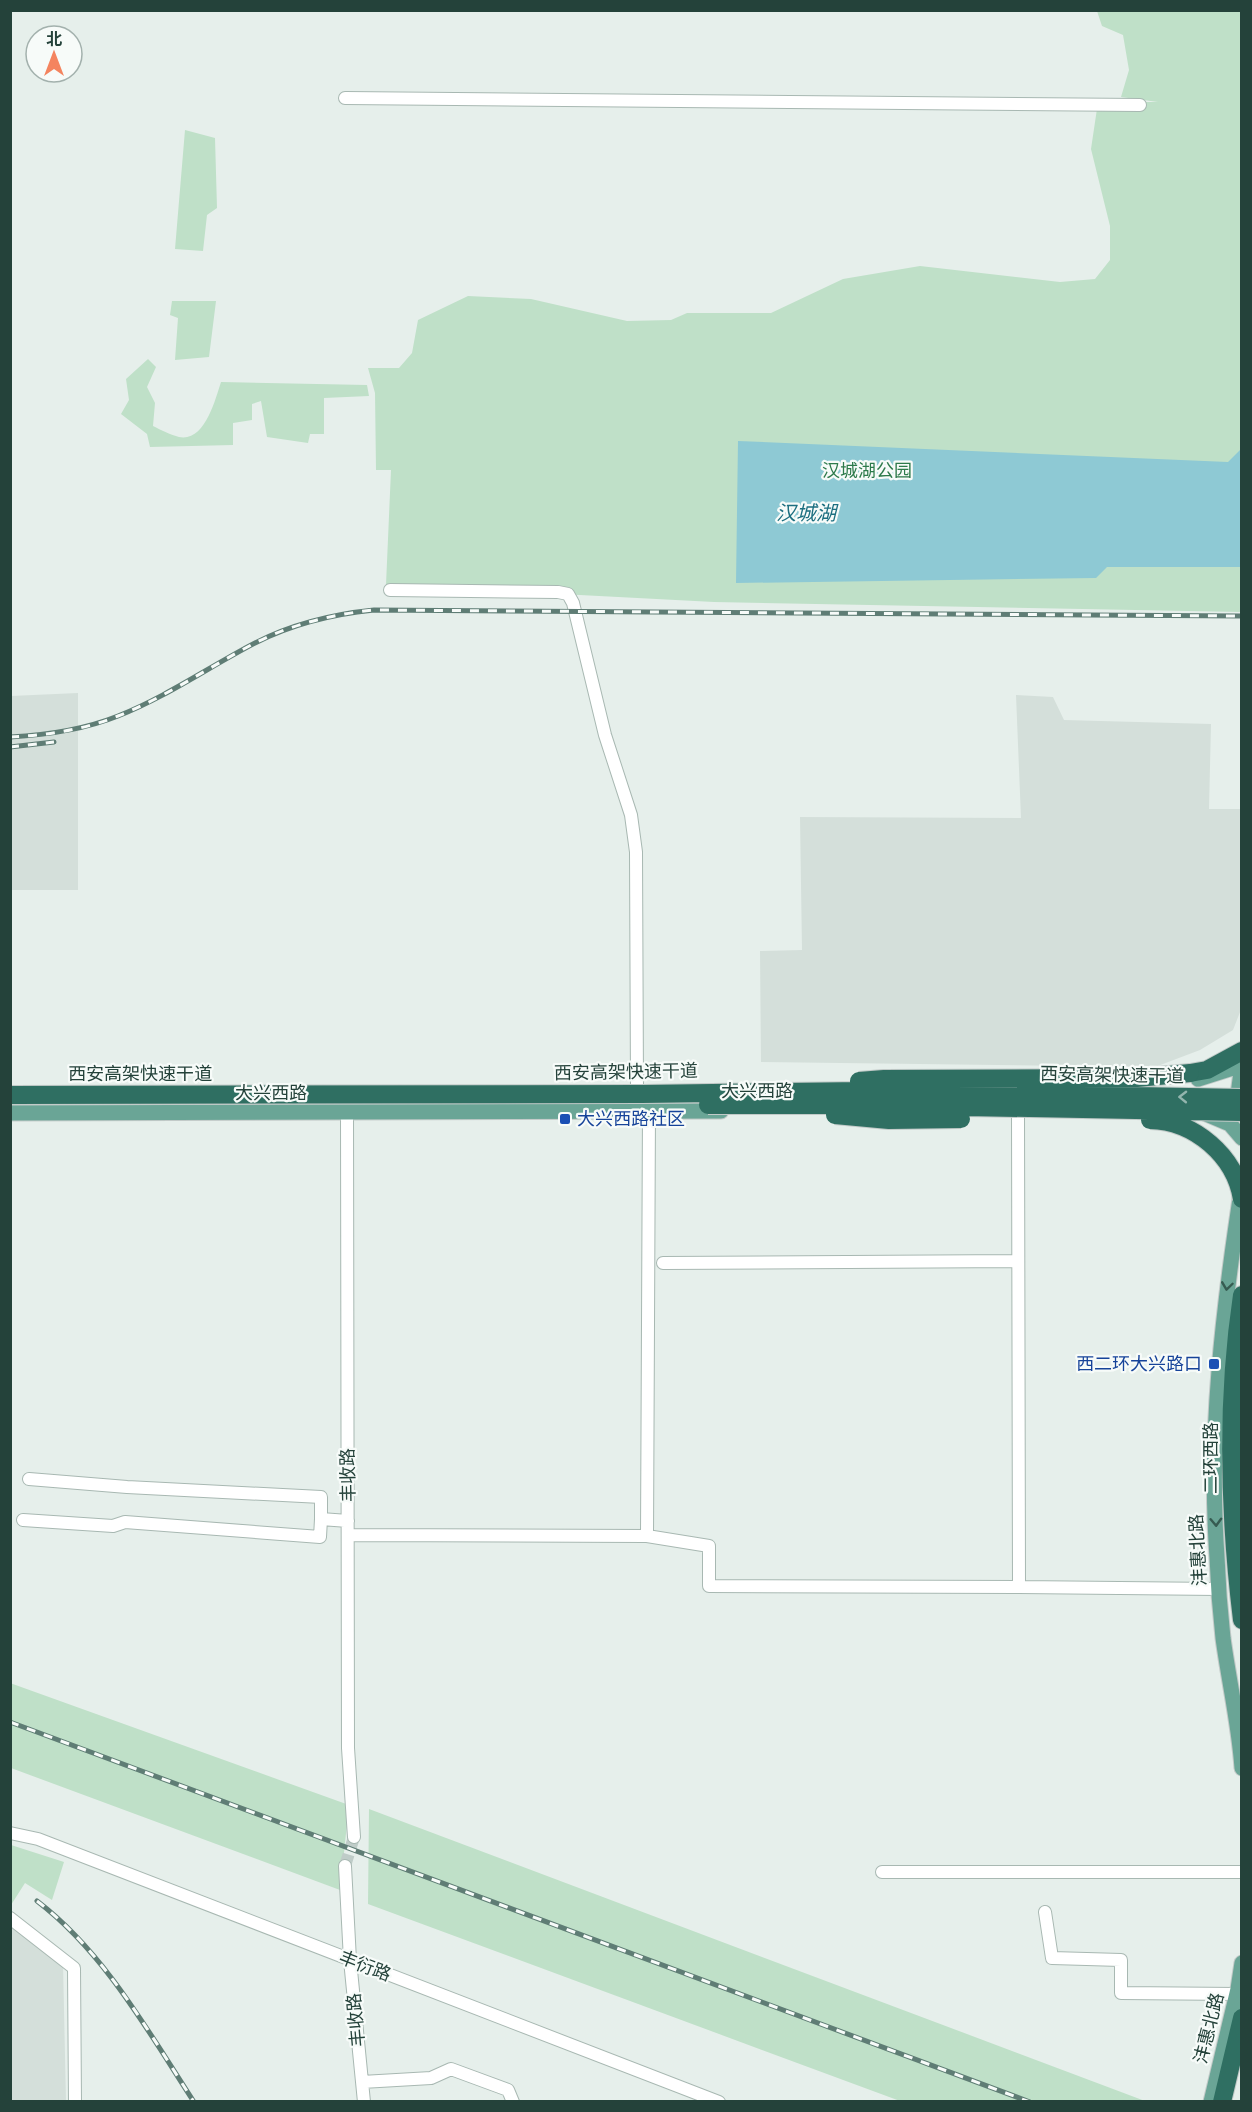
<svg xmlns="http://www.w3.org/2000/svg" width="1252" height="2112" font-family="Ubuntu,'Noto Sans SC',sans-serif">
<style>
.built{fill:#d4dfda}
.green{fill:#bfe0c8}
.water{fill:#8ec9d4}
.lines{fill:none;stroke-linecap:round;stroke-linejoin:round}
.minor-tunnel{stroke:#bfccc8;stroke-width:12;stroke-dasharray:12 6;stroke-linecap:butt}
.minor-casing{stroke:#a8b8b2;stroke-width:14}
.major-casing{stroke:#c2cac8;stroke-width:17}
.highway-casing{stroke:#c2cac8;stroke-width:20}
.minor{stroke:#fff;stroke-width:12}
.major{stroke:#6aa596;stroke-width:15}
.highway{stroke:#2f6f62;stroke-width:18}
.rail-casing{stroke:#5f7d75;stroke-width:5}
.rail{stroke:#f7fbf9;stroke-width:3;stroke-dasharray:9;stroke-linecap:butt}
.highway-bridge-casing{stroke:#c2cac8;stroke-width:20;stroke-linecap:butt}
.highway-bridge{stroke:#2f6f62;stroke-width:18}
.oneway{stroke:#93b5ae}
.oneway2{stroke:#365b51}
.transit-dot{fill:#1a4fb4;stroke:#f7fbf9;stroke-width:2}
.labels{text-anchor:middle;stroke-width:4.5;stroke-linejoin:round;paint-order:stroke}
.park-label{font-size:18px;fill:#2d7a4b;stroke:#f7fbf9}
.street-label{font-size:18px;fill:#24423a;stroke:#f7fbf9}
.transit-label{font-size:18px;fill:#164399;stroke:#f7fbf9;text-anchor:start}
.water-label{font-size:20px;font-style:italic;fill:#1c6f80;stroke:#f7fbf9}
</style>
<rect width="100%" height="100%" fill="#e6efeb"/>
<!-- built -->
<path class="built" d="M 78,693 L 78,890 L 11,890 L 11,696 Z
M 1016,695 L 1053,697 L 1064,720 L 1211,724 L 1209,809 L 1241,809 L 1242,1007 L 1233,1030 L 1200,1050 L 1155,1067 L 761,1062 L 760,951 L 802,950 L 800,817 L 1021,818 Z
M 10,1926 L 63,1964 L 66,2101 L 11,2101 Z"/>
<!-- green -->
<path class="green" d="M 1097,11 L 1241,11 L 1241,612 L 714,602 L 386,585 L 391,470 L 376,470 L 375,393 L 368,368 L 399,368 L 412,353 L 418,320 L 468,296 L 531,299 L 627,321 L 671,320 L 687,313 L 771,313 L 843,279 L 920,266 L 1060,282 L 1095,279 L 1110,260 L 1110,226 L 1091,149 L 1098,102 L 1158,102 L 1121,97 L 1129,70 L 1123,35 L 1102,26 Z
M 185,130 L 215,138 L 217,208 L 207,215 L 203,251 L 175,249 Z
M 172,301 L 216,301 L 209,357 L 175,360 L 178,318 L 170,315 Z
M 148,359 L 156,367 L 147,387 L 155,403 L 153,426 C 161,430 171,435 179,437 C 205,442 215,400 221,382 L 367,385 L 369,396 L 324,398 L 324,434 L 310,434 L 308,443 L 267,437 L 261,401 L 252,404 L 252,420 L 233,423 L 233,445 L 150,447 L 147,434 L 121,414 L 129,400 L 126,379 Z
M 10,1683 L 349,1805 L 340,1890 L 11,1768 Z
M 369,1809 L 1145,2101 L 900,2101 L 368,1904 Z
M 11,1845 L 64,1862 L 52,1900 L 25,1883 L 11,1905 Z"/>
<!-- water -->
<path class="water" d="M 738,441 L 1228,462 L 1241,449 L 1241,567 L 1107,567 L 1096,578 L 736,583 Z"/>
<g class="lines">
<!-- minor-tunnel -->
<path class="minor-tunnel" d="M 345,1866 L 354,1837"/>
<defs>
<path id="minor" d="M 345,98 L 1140,105
M 390,590 L 558,592 L 568,594 L 573,603 L 605,735 L 631,815 L 636,852 L 637,1087
M 347,1112 L 348,1748 L 354,1837
M 1018,1112 L 1019,1587 L 1219,1589
M 663,1263 L 1018,1261
M 29,1479 L 127,1487 L 321,1497 L 321,1519
M 23,1520 L 113,1526 L 125,1522 L 320,1537 L 321,1519 L 348,1521
M 349,1535 L 647,1536 L 649,1111
M 647,1536 L 709,1546 L 709,1586 L 1019,1587
M 10,1833 L 38,1839 L 719,2102
M 345,1866 L 350,1960 L 364,2102
M 882,1872 L 1242,1872
M 1045,1912 L 1052,1958 L 1121,1960 L 1121,1993 L 1237,1994
M 10,1918 L 74,1968 L 75,2102
M 362,2082 L 431,2078 L 451,2069 L 508,2090 L 513,2102"/>
<path id="major" d="M 1198,1079 L 1242,1065
M 1236,1109 L 1242,1065
M 10,1113 L 721,1111
M 1204,1113 L 1230,1124 L 1242,1138
M 1242,1186 C 1223,1309 1208,1432 1217,1557 C 1218,1584 1220,1611 1223,1638 C 1229,1682 1239,1724 1242,1768
M 1211,2102 L 1238,1989 L 1242,1963"/>
<path id="highway" d="M 1190,1073 L 1207,1070 L 1242,1051
M 1242,1295 C 1226,1402 1229,1513 1242,1620
M 1222,2102 L 1242,2018"/>
</defs>
<!-- minor casing -->
<use href="#minor" class="minor-casing"/>
<!-- major casing -->
<use href="#major" class="major-casing"/>
<!-- highway casing -->
<use href="#highway" class="highway-casing"/>
<!-- minor -->
<use href="#minor" class="minor"/>
<!-- major -->
<use href="#major" class="major"/>
<!-- highway -->
<use href="#highway" class="highway"/>
<defs>
<path id="rail" d="M 10,737 C 48,735 83,730 118,716 C 166,697 209,667 255,643 C 292,624 334,614 374,610 L 1242,616
M 10,747 L 54,742
M 10,1722 L 1030,2102
M 37,1901 C 104,1952 148,2031 194,2102"/>
</defs>
<!-- rail casing -->
<use href="#rail" class="rail-casing"/>
<!-- rail -->
<use href="#rail" class="rail"/>
<defs>
<path id="highway-bridge" d="M 859,1081 L 884,1079 L 1137,1078 L 1190,1073
M 10,1095 L 642,1094 L 863,1091 L 1242,1098
M 708,1105 L 860,1105 L 1242,1112
M 835,1115 L 889,1120 L 961,1119
M 1150,1120 C 1195,1121 1235,1156 1242,1199"/>
</defs>
<!-- highway-bridge casing -->
<use href="#highway-bridge" class="highway-bridge-casing"/>
<!-- highway-bridge -->
<use href="#highway-bridge" class="highway-bridge"/>
</g>
<!-- one-way arrows -->
<defs><path id="oneway-chevron" d="M-2-3.5L2.5 0L-2 3.5" fill="none" stroke-width="1.6" stroke-linecap="round" stroke-linejoin="round" transform="scale(1.5)"/></defs>
<use class="oneway" href="#oneway-chevron" transform="translate(1183 1097) rotate(-179)"/>
<g class="oneway2">
<use href="#oneway-chevron" transform="translate(1227 1286) rotate(98)"/>
<use href="#oneway-chevron" transform="translate(1216 1522) rotate(88)"/>
</g>
<!-- markers -->
<g class="transit-dot">
<rect x="559" y="1113" width="12" height="12" rx="3"/>
<rect x="1208" y="1358" width="12" height="12" rx="3"/>
</g>
<g class="labels">
<!-- park labels -->
<g class="park-label">
<text x="867" y="477">汉城湖公园</text>
</g>
<!-- street labels -->
<g class="street-label">
<text transform="translate(626 1072) rotate(-1)" y="6">西安高架快速干道</text>
<text x="140" y="1080">西安高架快速干道</text>
<text transform="translate(1112 1075) rotate(1)" y="6">西安高架快速干道</text>
<text x="757" y="1097">大兴西路</text>
<text x="271" y="1099">大兴西路</text>
<text transform="translate(1211 1458) rotate(-90)" y="6">二环西路</text>
<text transform="translate(348 1475) rotate(-91)" y="6">丰收路</text>
<text transform="translate(1198 1550) rotate(-93)" y="6">沣惠北路</text>
<text transform="translate(365 1966) rotate(21)" y="6">丰衍路</text>
<text transform="translate(356 2020) rotate(-95)" y="6">丰收路</text>
<text transform="translate(1209 2028) rotate(-76)" y="6">沣惠北路</text>
</g>
<!-- transit labels -->
<g class="transit-label">
<text x="577" y="1125">大兴西路社区</text>
<text x="1202" y="1370" text-anchor="end">西二环大兴路口</text>
</g>
<!-- water labels -->
<g class="water-label">
<text x="806" y="520">汉城湖</text>
</g>
</g>
<!-- border -->
<rect width="1252" height="2112" fill="none" stroke="#24423a" stroke-width="24"/>
<!-- north arrow -->
<g transform="translate(54 54)"><circle r="28" fill="#f7fbf9" stroke="#a3b1ad" stroke-width="1.5"/>
<path d="M0-4.5L10 22L0 15L-10 22Z" fill="#f4845f"/>
<text y="-9" font-size="16" font-weight="bold" text-anchor="middle" fill="#24423a">北</text>
</g>
</svg>
